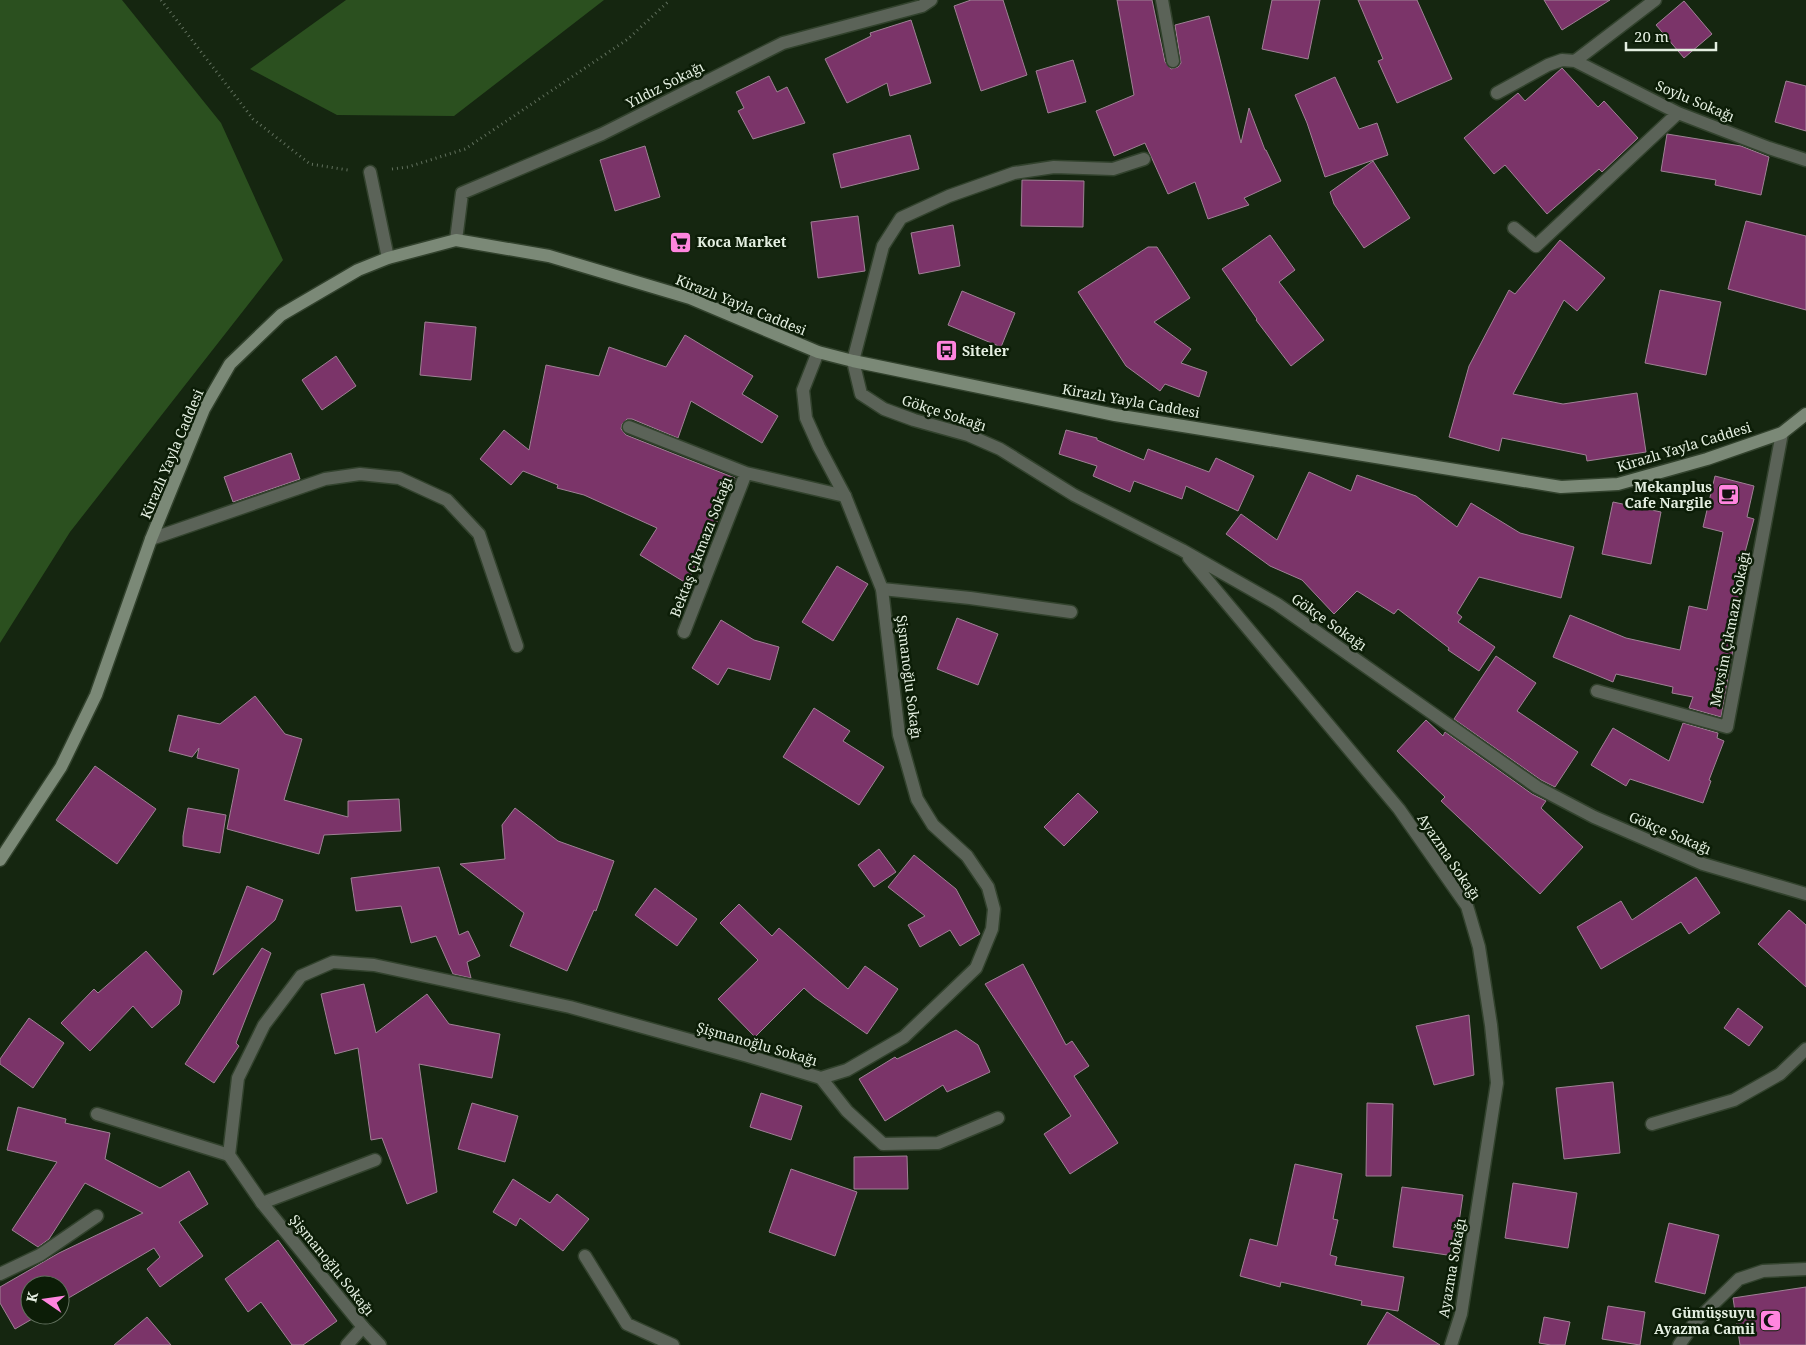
<svg xmlns="http://www.w3.org/2000/svg" width="1806" height="1345" font-family="'Noto Serif',serif">
<style>
.green{fill:#2b501f}
.building{fill:#7b3469;stroke:#9f8195}
.lines{fill:none;stroke-linecap:round;stroke-linejoin:round}
.minor-casing{stroke:#32422d;stroke-width:15}
.tertiary-casing{stroke:#32422d;stroke-width:15}
.secondary-casing{stroke:#32422d;stroke-width:15}
.path{stroke:#61705d;stroke-width:3;stroke-dasharray:1 4;stroke-linecap:butt}
.minor{stroke:#5b6358;stroke-width:12}
.tertiary{stroke:#5b6358;stroke-width:12}
.secondary{stroke:#7b8977;stroke-width:12}
.labels{text-anchor:middle;stroke-width:5;stroke-linejoin:round;paint-order:stroke}
.street-label{font-size:14px;fill:#e4efe1;stroke:#0c1d07}
.poi-label{font-size:14px;font-weight:bold;fill:#e4efe1;stroke:#0c1d07;text-anchor:start}
</style>
<rect width="100%" height="100%" fill="#152610"/>
<!-- green -->
<path class="green" d="M 0,0 L 122,0 L 221,123 L 283,260 L 70,532 L 0,643 Z
M 346,0 L 604,0 L 454,116 L 337,115 L 250,69 Z"/>
<!-- building -->
<path class="building" d="M 971,0 L 1003,0 L 1027,75 L 981,91 L 954,6 Z
M 1117,0 L 1152,0 L 1165,62 L 1171,69 L 1178,67 L 1181,63 L 1175,25 L 1209,16 L 1241,143 L 1249,108 L 1265,150 L 1266,150 L 1281,181 L 1244,198 L 1249,205 L 1208,219 L 1195,182 L 1168,194 L 1145,143 L 1114,156 L 1096,111 L 1134,95 Z
M 1272,0 L 1320,0 L 1308,59 L 1262,49 Z
M 1358,0 L 1417,0 L 1452,79 L 1397,103 L 1378,61 L 1383,59 Z
M 1544,0 L 1610,0 L 1562,30 Z
M 1684,1 L 1712,34 L 1684,58 L 1656,25 Z
M 911,20 L 931,83 L 890,96 L 887,83 L 847,103 L 825,59 L 871,36 L 870,33 Z
M 1073,60 L 1086,102 L 1048,113 L 1036,71 Z
M 1562,68 L 1598,107 L 1604,101 L 1638,138 L 1602,172 L 1599,169 L 1547,214 L 1505,165 L 1494,174 L 1464,138 L 1518,93 L 1525,101 Z
M 769,76 L 777,92 L 787,87 L 805,123 L 753,139 L 738,111 L 744,108 L 736,92 Z
M 1335,77 L 1359,129 L 1377,123 L 1388,155 L 1325,177 L 1307,123 L 1295,95 Z
M 1786,81 L 1806,86 L 1806,131 L 1775,122 Z
M 1667,134 L 1741,146 L 1769,157 L 1761,195 L 1715,185 L 1716,180 L 1661,171 Z
M 910,135 L 919,169 L 841,188 L 833,154 Z
M 645,146 L 660,197 L 615,211 L 600,160 Z
M 1373,161 L 1410,218 L 1364,248 L 1334,204 L 1330,192 Z
M 1022,180 L 1084,181 L 1083,227 L 1021,226 Z
M 858,216 L 865,271 L 818,278 L 811,222 Z
M 1746,221 L 1806,236 L 1806,310 L 1728,289 Z
M 953,225 L 960,266 L 919,274 L 911,233 Z
M 1270,235 L 1295,270 L 1279,282 L 1324,340 L 1291,366 L 1256,320 L 1257,319 L 1222,269 Z
M 1560,240 L 1605,278 L 1577,311 L 1564,300 L 1513,394 L 1563,404 L 1637,393 L 1646,452 L 1587,461 L 1586,455 L 1502,438 L 1499,451 L 1449,437 L 1469,366 L 1509,290 L 1515,294 Z
M 1148,247 L 1157,247 L 1190,298 L 1154,322 L 1191,349 L 1181,363 L 1207,372 L 1199,397 L 1165,384 L 1160,391 L 1126,366 L 1078,292 Z
M 1660,290 L 1721,302 L 1706,375 L 1645,363 Z
M 962,291 L 1015,313 L 1001,347 L 948,325 Z
M 425,322 L 476,327 L 471,380 L 420,375 Z
M 685,335 L 753,376 L 742,394 L 778,416 L 762,443 L 691,401 L 678,438 L 632,419 L 627,419 L 622,424 L 621,429 L 626,435 L 735,478 L 709,541 L 710,542 L 709,545 L 686,583 L 640,555 L 657,528 L 584,495 L 557,488 L 558,485 L 523,471 L 511,485 L 480,459 L 504,430 L 529,450 L 546,365 L 599,376 L 609,347 L 666,367 Z
M 336,356 L 356,386 L 322,410 L 302,380 Z
M 1066,430 L 1097,438 L 1097,440 L 1144,460 L 1148,449 L 1209,472 L 1216,458 L 1254,476 L 1238,511 L 1186,486 L 1182,499 L 1134,481 L 1130,492 L 1093,476 L 1097,466 L 1059,454 Z
M 291,453 L 300,479 L 233,502 L 224,477 Z
M 1309,472 L 1351,491 L 1357,475 L 1416,496 L 1457,527 L 1471,503 L 1520,533 L 1574,547 L 1561,598 L 1479,577 L 1457,613 L 1462,617 L 1458,622 L 1495,647 L 1479,671 L 1448,650 L 1449,648 L 1398,609 L 1394,614 L 1357,591 L 1334,614 L 1302,580 L 1270,566 L 1226,534 L 1241,514 L 1277,540 Z
M 1715,476 L 1754,486 L 1747,517 L 1754,519 L 1740,571 L 1746,572 L 1736,616 L 1739,616 L 1721,717 L 1689,708 L 1693,697 L 1672,693 L 1673,687 L 1616,674 L 1613,682 L 1553,657 L 1570,615 L 1626,638 L 1680,650 L 1689,606 L 1707,610 L 1723,532 L 1703,527 Z
M 1613,502 L 1661,512 L 1651,564 L 1602,554 Z
M 837,566 L 868,584 L 833,641 L 802,622 Z
M 957,618 L 998,634 L 978,685 L 937,669 Z
M 721,620 L 754,640 L 779,647 L 770,680 L 728,668 L 718,685 L 692,668 Z
M 1496,656 L 1536,683 L 1517,711 L 1578,752 L 1555,787 L 1541,780 L 1454,719 Z
M 255,696 L 285,734 L 302,739 L 284,800 L 348,817 L 348,801 L 399,799 L 401,831 L 324,835 L 319,854 L 227,829 L 239,769 L 197,758 L 199,748 L 192,757 L 169,751 L 178,715 L 220,724 Z
M 814,708 L 850,731 L 843,741 L 884,767 L 859,805 L 783,757 Z
M 1426,720 L 1443,736 L 1445,732 L 1532,794 L 1546,801 L 1541,808 L 1583,847 L 1540,894 L 1441,801 L 1445,797 L 1397,751 Z
M 1683,723 L 1718,733 L 1717,738 L 1724,741 L 1709,780 L 1711,781 L 1703,803 L 1630,779 L 1626,786 L 1591,765 L 1613,728 L 1669,761 Z
M 95,766 L 156,809 L 117,864 L 56,820 Z
M 1078,793 L 1098,812 L 1064,846 L 1044,827 Z
M 188,808 L 226,815 L 220,853 L 183,846 L 183,836 Z
M 515,808 L 558,841 L 614,861 L 596,911 L 594,910 L 567,971 L 510,946 L 524,913 L 460,864 L 505,859 L 502,825 Z
M 879,849 L 896,872 L 874,887 L 858,865 Z
M 914,855 L 956,889 L 980,934 L 960,946 L 950,930 L 920,947 L 908,925 L 925,916 L 888,887 Z
M 439,867 L 459,935 L 468,931 L 480,956 L 467,962 L 471,978 L 453,974 L 436,936 L 411,943 L 401,906 L 356,911 L 351,878 Z
M 1696,877 L 1720,913 L 1689,934 L 1681,922 L 1601,969 L 1577,927 L 1621,901 L 1632,920 Z
M 247,886 L 283,900 L 275,920 L 213,975 Z
M 655,888 L 697,919 L 677,946 L 635,915 Z
M 739,904 L 772,936 L 779,928 L 848,989 L 865,966 L 898,989 L 867,1034 L 814,997 L 804,988 L 755,1037 L 718,999 L 758,960 L 720,923 Z
M 1789,910 L 1806,925 L 1806,987 L 1758,944 Z
M 262,948 L 271,953 L 236,1043 L 239,1046 L 214,1083 L 185,1064 Z
M 146,951 L 182,991 L 179,1004 L 152,1028 L 133,1006 L 90,1051 L 61,1023 L 94,989 L 98,993 Z
M 1023,964 L 1066,1045 L 1072,1041 L 1089,1066 L 1074,1076 L 1118,1143 L 1070,1174 L 1044,1134 L 1071,1116 L 985,984 Z
M 364,984 L 376,1033 L 427,994 L 449,1024 L 500,1034 L 492,1078 L 419,1064 L 437,1192 L 407,1204 L 382,1138 L 371,1140 L 358,1048 L 335,1054 L 321,994 Z
M 1738,1008 L 1763,1027 L 1749,1046 L 1724,1028 Z
M 1469,1015 L 1474,1075 L 1434,1085 L 1416,1026 Z
M 29,1018 L 64,1043 L 33,1088 L 0,1064 L 0,1059 Z
M 956,1030 L 978,1045 L 990,1072 L 947,1092 L 943,1085 L 885,1121 L 859,1079 L 895,1057 L 897,1059 Z
M 1613,1082 L 1620,1153 L 1564,1159 L 1556,1088 Z
M 761,1093 L 802,1106 L 791,1140 L 750,1127 Z
M 472,1103 L 518,1116 L 505,1162 L 458,1149 Z
M 1367,1103 L 1393,1104 L 1391,1176 L 1366,1176 Z
M 18,1107 L 66,1119 L 65,1123 L 110,1133 L 105,1159 L 160,1188 L 189,1171 L 208,1204 L 179,1222 L 203,1256 L 160,1287 L 147,1269 L 160,1257 L 154,1248 L 60,1303 L 60,1285 L 30,1285 L 30,1315 L 39,1315 L 15,1329 L 0,1303 L 0,1287 L 59,1253 L 143,1213 L 85,1183 L 49,1239 L 38,1247 L 12,1230 L 57,1162 L 7,1150 Z
M 907,1156 L 908,1189 L 854,1189 L 854,1157 Z
M 1295,1164 L 1342,1174 L 1333,1219 L 1338,1220 L 1330,1255 L 1337,1257 L 1335,1265 L 1404,1277 L 1398,1311 L 1361,1305 L 1362,1301 L 1281,1282 L 1280,1287 L 1240,1276 L 1250,1239 L 1277,1246 Z
M 791,1169 L 857,1192 L 835,1256 L 769,1232 Z
M 513,1179 L 550,1203 L 557,1194 L 589,1219 L 563,1251 L 520,1218 L 516,1226 L 493,1212 Z
M 1513,1183 L 1577,1193 L 1568,1248 L 1505,1238 Z
M 1402,1187 L 1463,1195 L 1454,1256 L 1393,1247 Z
M 1669,1223 L 1719,1235 L 1705,1294 L 1655,1282 Z
M 278,1240 L 337,1321 L 303,1345 L 292,1345 L 261,1302 L 248,1312 L 225,1279 Z
M 1806,1287 L 1806,1345 L 1740,1345 L 1733,1298 Z
M 1608,1306 L 1645,1312 L 1640,1345 L 1602,1339 Z
M 1387,1312 L 1440,1345 L 1367,1345 Z
M 147,1317 L 171,1345 L 114,1345 Z
M 1544,1317 L 1570,1322 L 1565,1345 L 1551,1345 L 1539,1343 Z"/>
<g class="lines">
<defs>
<path id="minor" d="M 1162,0 L 1173,61
M 1575,61 L 1655,0
M 1497,93 L 1548,65 L 1562,60 L 1575,61 L 1678,113 L 1769,148 L 1806,160
M 1144,159 L 1113,169 L 1054,167 L 1014,173 L 949,196 L 901,218 L 883,246 L 853,361 L 861,394 L 884,409 L 914,420 L 968,435 L 1000,449 L 1074,495 L 1182,550 L 1277,604 L 1537,787 L 1594,817 L 1703,864 L 1806,894
M 370,172 L 388,258
M 1514,228 L 1536,246 L 1678,113
M 456,240 L 462,193 L 602,134 L 783,43 L 922,6 L 931,0
M 629,427 L 746,473 L 845,496
M 151,539 L 325,479 L 360,474 L 399,478 L 447,500 L 479,534 L 517,646
M 1189,558 L 1399,809 L 1467,906 L 1479,947 L 1491,1025 L 1497,1083 L 1461,1314 L 1451,1345
M 882,589 L 970,598 L 1071,612
M 684,632 L 746,473
M 1597,691 L 1727,727 L 1782,433
M 821,1078 L 847,1111 L 883,1144 L 938,1143 L 998,1118
M 97,1114 L 229,1155
M 1652,1124 L 1734,1100 L 1780,1074 L 1806,1049
M 262,1203 L 375,1160
M 585,1256 L 627,1324 L 673,1345
M 0,1274 L 40,1255 L 97,1216
M 347,1345 L 363,1327
M 1679,1345 L 1696,1321 L 1739,1279 L 1763,1271 L 1806,1269"/>
<path id="tertiary" d="M 380,1345 L 363,1327 L 262,1203 L 229,1155 L 238,1078 L 264,1025 L 301,976 L 333,962 L 374,965 L 570,1007 L 748,1056 L 821,1078 L 847,1070 L 904,1037 L 976,968 L 992,929 L 994,909 L 988,887 L 967,856 L 933,825 L 917,799 L 899,735 L 882,589 L 845,496 L 819,447 L 806,418 L 803,390 L 818,352"/>
<path id="secondary" d="M 0,860 L 61,767 L 96,695 L 151,539 L 204,409 L 230,364 L 281,315 L 358,270 L 388,258 L 456,240 L 549,256 L 690,298 L 818,352 L 853,361 L 1115,415 L 1561,487 L 1618,484 L 1707,459 L 1782,433 L 1806,414"/>
</defs>
<!-- minor casing -->
<use href="#minor" class="minor-casing"/>
<!-- tertiary casing -->
<use href="#tertiary" class="tertiary-casing"/>
<!-- secondary casing -->
<use href="#secondary" class="secondary-casing"/>
<!-- path -->
<path class="path" d="M 161,0 L 253,119 L 310,164 L 348,170
M 392,169 L 408,167 L 465,149 L 628,39 L 670,0"/>
<!-- minor -->
<use href="#minor" class="minor"/>
<!-- tertiary -->
<use href="#tertiary" class="tertiary"/>
<!-- secondary -->
<use href="#secondary" class="secondary"/>
</g>
<!-- icons -->
<defs>
<symbol id="supermarket-square" viewBox="-11 -11 22 22"><rect x="-9" y="-9" width="18" height="18" rx="4" fill="#ff85df" stroke="#0c1d07"/><path d="M-6-5.5h2.5l.6 2H6L4.5 2H-2.5L-4.4-4H-6ZM-1.5 3.2a1.3 1.3 0 1 0 .1 0ZM3 3.2a1.3 1.3 0 1 0 .1 0Z" fill="#111"/></symbol>
<symbol id="bus-square" viewBox="-11 -11 22 22"><rect x="-9" y="-9" width="18" height="18" rx="4" fill="#ff85df" stroke="#0c1d07"/><path d="M-5-6H5V4H4V6H2V4H-2V6H-4V4H-5ZM-3.5-4V0h7V-4ZM-3.5 1.2v1.5H-2V1.2ZM2 1.2v1.5H3.5V1.2Z" fill="#111"/></symbol>
<symbol id="cafe-square" viewBox="-11 -11 22 22"><rect x="-9" y="-9" width="18" height="18" rx="4" fill="#ff85df" stroke="#0c1d07"/><path d="M-5.5-4.5H6V0H3Q3 3.5 0 3.5H-2.5Q-5.5 3.5-5.5 0ZM3-3.2v2h1.7v-2ZM-6 4.5H4V6H-6Z" fill="#111"/></symbol>
<symbol id="mosque-square" viewBox="-11 -11 22 22"><rect x="-9" y="-9" width="18" height="18" rx="4" fill="#ff85df" stroke="#0c1d07"/><path d="M3.5-4.9A6 6 0 1 0 3.5 4.9A5 5 0 1 1 3.5-4.9Z" fill="#111"/></symbol>
</defs>
<g fill-rule="evenodd">
<use href="#supermarket-square" x="668" y="230" width="25" height="25"/>
<use href="#bus-square" x="934" y="338" width="25" height="25"/>
<use href="#cafe-square" x="1716" y="482" width="25" height="25"/>
<use href="#mosque-square" x="1758" y="1308" width="25" height="25"/>
</g>
<g class="labels">
<!-- street labels -->
<g class="street-label">
<text transform="translate(665 85) rotate(-27)" y="5">Yıldız Sokağı</text>
<text transform="translate(1695 101) rotate(23)" y="5">Soylu Sokağı</text>
<text transform="translate(741 305) rotate(22)" y="5">Kirazlı Yayla Caddesi</text>
<text transform="translate(1131 401) rotate(10)" y="5">Kirazlı Yayla Caddesi</text>
<text transform="translate(944 413) rotate(18)" y="5">Gökçe Sokağı</text>
<text transform="translate(1684 447) rotate(-17)" y="5">Kirazlı Yayla Caddesi</text>
<text transform="translate(172 454) rotate(-67)" y="5">Kirazlı Yayla Caddesi</text>
<text transform="translate(701 547) rotate(-69)" y="5">Bektaş Çıkmazı Sokağı</text>
<text transform="translate(1329 622) rotate(35)" y="5">Gökçe Sokağı</text>
<text transform="translate(1730 629) rotate(-79)" y="5">Mevsim Çıkmazı Sokağı</text>
<text transform="translate(909 677) rotate(83)" y="5">Şişmanoğlu Sokağı</text>
<text transform="translate(1670 833) rotate(23)" y="5">Gökçe Sokağı</text>
<text transform="translate(1449 857) rotate(56)" y="5">Ayazma Sokağı</text>
<text transform="translate(757 1044) rotate(16)" y="5">Şişmanoğlu Sokağı</text>
<text transform="translate(332 1265) rotate(51)" y="5">Şişmanoğlu Sokağı</text>
<text transform="translate(1452 1268) rotate(-80)" y="5">Ayazma Sokağı</text>
</g>
<!-- poi labels -->
<g class="poi-label">
<text x="697" y="247">Koca Market</text>
<text x="962" y="356">Siteler</text>
<text x="1712" y="492" text-anchor="end">Mekanplus<tspan x="1712" dy="16">Cafe Nargile</tspan></text>
<text x="1755" y="1318" text-anchor="end">Gümüşsuyu<tspan x="1755" dy="16">Ayazma Camii</tspan></text>
</g>
</g>
<!-- north arrow -->
<g transform="translate(45 1300) rotate(283)"><circle r="24" fill="#0c1d07" stroke="#62715e"/>
<path d="M0-4L9 19L0 12L-9 19Z" fill="#ff85df"/>
<text y="-8" font-size="14" font-weight="bold" text-anchor="middle" fill="#e4efe1">K</text>
</g>
<!-- scale -->
<path d="M1626 42v8h90v-8" fill="none" stroke="#e4efe1" stroke-width="2.5"/>
<text x="1634" y="42" font-size="15" fill="#e4efe1" stroke="#0c1d07" stroke-width="4" paint-order="stroke">20 m</text>
</svg>
